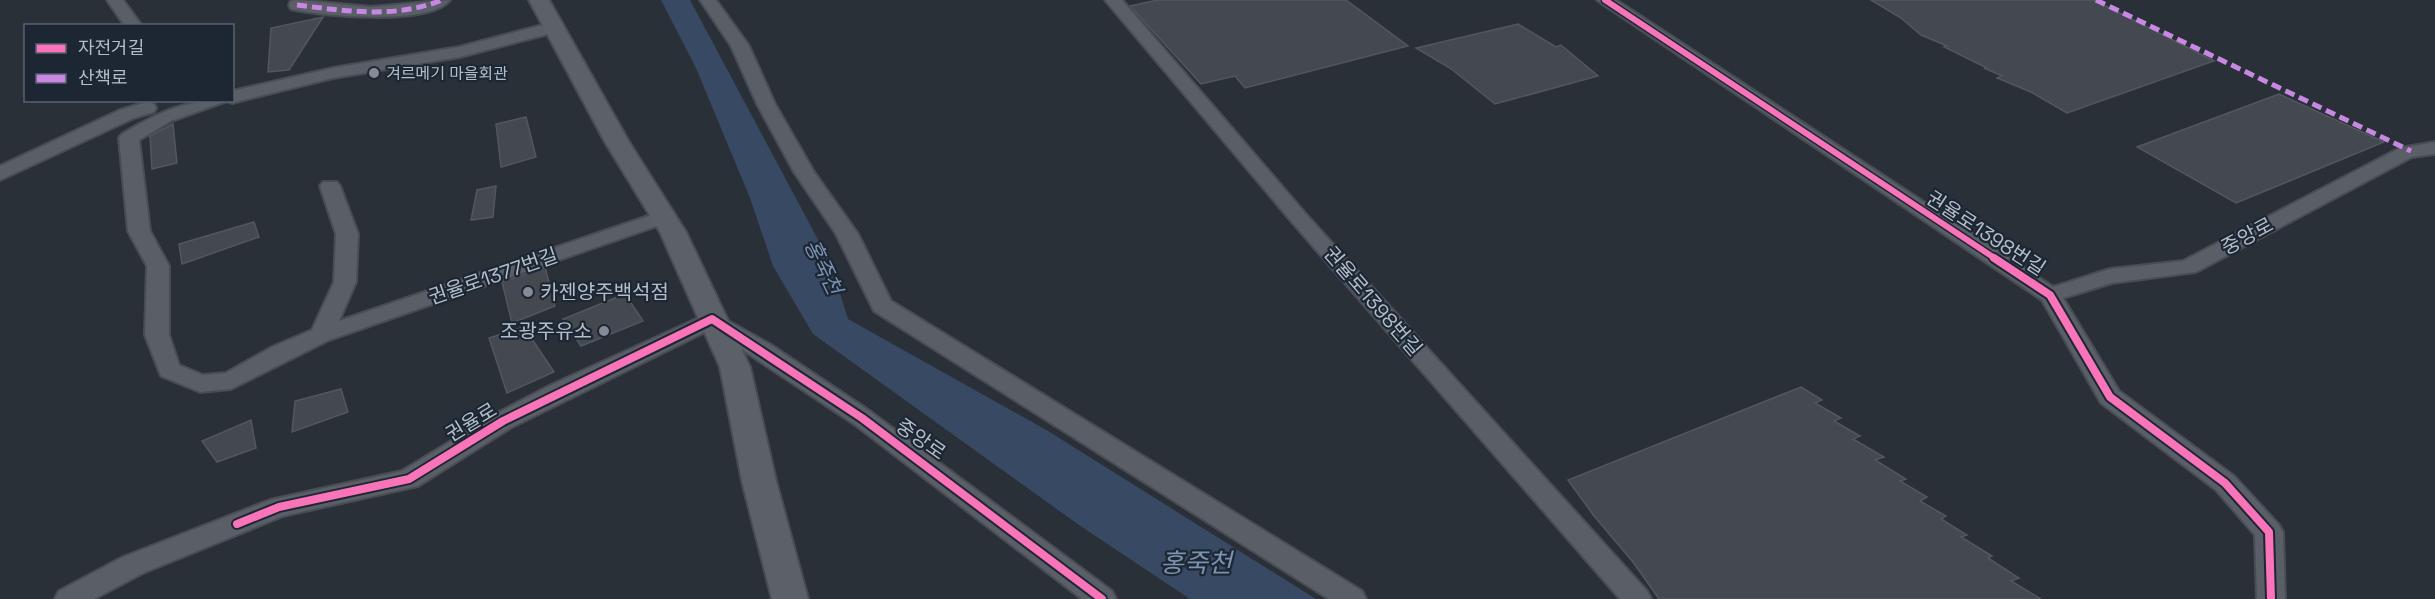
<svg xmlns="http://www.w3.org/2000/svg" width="2435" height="599" font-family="'Space Grotesk','Noto Sans KR',sans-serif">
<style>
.water{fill:#384963}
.building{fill:#444950;stroke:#52575f;stroke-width:1.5}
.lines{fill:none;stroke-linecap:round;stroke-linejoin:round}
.minor-casing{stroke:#484c53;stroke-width:4}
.major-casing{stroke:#484c55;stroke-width:4}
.minor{fill:#5a5e66;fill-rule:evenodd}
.major{fill:#5c6168;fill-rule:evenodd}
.quiet{stroke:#c787e3;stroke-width:5;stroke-dasharray:10 5;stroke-linecap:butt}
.cycleway-far1-casing{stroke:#1d2633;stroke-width:9}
.cycleway-casing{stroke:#1d2633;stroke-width:12}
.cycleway-far1{stroke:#fb73b8;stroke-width:6}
.cycleway{stroke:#fb73b8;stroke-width:8}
.poi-dot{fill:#848b96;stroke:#1d2633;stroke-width:2}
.labels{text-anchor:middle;stroke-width:4.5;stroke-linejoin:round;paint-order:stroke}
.far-poi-label{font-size:16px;fill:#b4bcc9;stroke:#1d2633;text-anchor:start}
.street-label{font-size:20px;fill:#b4bcc9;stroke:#1d2633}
.poi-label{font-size:20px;fill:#b4bcc9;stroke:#1d2633;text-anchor:start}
.water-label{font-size:21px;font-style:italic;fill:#7c92b1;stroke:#1d2633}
.near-water-label{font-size:26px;font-style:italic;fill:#7c92b1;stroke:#1d2633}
</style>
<rect width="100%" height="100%" fill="#2a3038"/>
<!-- water -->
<path class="water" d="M 661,0 L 690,0 L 830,262 L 848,319 L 1048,431 L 1316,599 L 1190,599 L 1079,525 L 813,334 L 773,266 L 750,198 L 696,68 Z"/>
<!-- building -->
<path class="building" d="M 1158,0 L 1346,0 L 1408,46 L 1245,88 L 1235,76 L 1201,84 L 1130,6 Z
M 1871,0 L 2094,0 L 2214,61 L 2067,113 L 2031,92 L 1997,78 L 2002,76 L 1984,68 L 1987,68 L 1944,47 L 1947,46 L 1921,35 L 1901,18 Z
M 323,17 L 289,70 L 268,72 L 271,28 Z
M 1518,24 L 1556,47 L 1561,45 L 1598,76 L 1495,104 L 1450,68 L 1416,48 Z
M 2279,94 L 2384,142 L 2236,203 L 2137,147 Z
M 526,117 L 536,157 L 501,167 L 496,124 Z
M 173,124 L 177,163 L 152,169 L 150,136 Z
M 496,186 L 493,217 L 471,220 L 477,190 Z
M 254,222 L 259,237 L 182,264 L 179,244 Z
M 545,267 L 555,306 L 512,323 L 502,282 Z
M 625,294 L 643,321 L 581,346 L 563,319 Z
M 524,327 L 554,372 L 507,393 L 489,338 Z
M 1801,387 L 1822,400 L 1815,403 L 1841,418 L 1834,421 L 1860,436 L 1853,439 L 1884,457 L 1875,460 L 1906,479 L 1900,481 L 1927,497 L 1920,501 L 1946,516 L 1941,519 L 1967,535 L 1961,537 L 1992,556 L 1988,558 L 2019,578 L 2011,581 L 2041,599 L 1659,599 L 1633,562 L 1594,516 L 1568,480 Z
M 341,389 L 348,412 L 292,432 L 295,401 Z
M 251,420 L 256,448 L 217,462 L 202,441 Z"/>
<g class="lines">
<defs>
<path id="minor" d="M 107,0 L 123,0 L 142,26 L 125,26 Z
M 297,0 L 371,7 L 450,0 C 430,26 321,16 291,9 L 289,5 L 291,1 Z
M 700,0 L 716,0 L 749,46 L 775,104 L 814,172 L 858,234 L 891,301 L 1362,591 L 1366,599 L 1329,599 L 874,311 L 836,234 L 794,172 L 757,104 L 731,46 Z
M 1105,0 L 1122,0 L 1305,213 L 1647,591 L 1651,599 L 1620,599 L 1291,221 Z
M 1597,0 L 1616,0 L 2053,287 L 2110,269 L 2183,261 L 2400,148 L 2435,142 L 2435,154 L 2412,157 L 2196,272 L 2112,283 L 2063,298 L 2119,391 L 2234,476 L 2279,525 L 2283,532 L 2285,599 L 2257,599 L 2255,535 L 2216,490 L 2101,403 L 2042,300 Z
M 554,22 L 560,23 L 562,27 L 560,31 L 460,57 L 333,78 L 232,103 L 227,101 L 171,121 L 139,140 L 150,231 L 169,266 L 169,335 L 179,365 L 203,375 L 226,373 L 272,347 L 312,330 L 334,282 L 336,234 L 320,186 L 323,182 L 337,182 L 340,186 L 358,234 L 356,282 L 339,321 L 657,213 L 671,213 L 674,217 L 671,221 L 329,340 L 231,389 L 200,392 L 161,376 L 145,335 L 147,266 L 128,231 L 119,138 L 122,134 C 163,110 185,100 232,100 L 232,91 L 333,68 L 459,47 Z
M 147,102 L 154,104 L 156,108 L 154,112 L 134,118 L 0,180 L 0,166 L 120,110 Z
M 712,312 L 771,345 L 871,412 L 1112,591 L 1116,599 L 1082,599 L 854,424 L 711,329 L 512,427 L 418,486 L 283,516 L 143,573 L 94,599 L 55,599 L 59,591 L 123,557 L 270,500 L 402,471 L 494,415 L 549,386 Z"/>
<path id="major" d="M 529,0 L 549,0 L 629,142 L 686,232 L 750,367 L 776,481 L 808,599 L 772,599 L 742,481 L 720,367 L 660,232 L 605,142 Z"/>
</defs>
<!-- minor casing -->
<use href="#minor" class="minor-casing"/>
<!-- major casing -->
<use href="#major" class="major-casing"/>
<!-- minor -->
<use href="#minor" class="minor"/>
<!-- major -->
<use href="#major" class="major"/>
<!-- quiet -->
<path class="quiet" d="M 2096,0 L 2411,151
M 297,5 C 346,11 395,19 442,0"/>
<defs>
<path id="cycleway-far1" d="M 1605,0 L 1996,259"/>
<path id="cycleway" d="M 1994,258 L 2050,295 L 2110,397 L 2225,483 L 2269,532 L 2271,599
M 237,524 L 279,507 L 409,479 L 503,421 L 712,319 L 862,418 L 1102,599"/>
</defs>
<!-- cycleway-far1 casing -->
<use href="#cycleway-far1" class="cycleway-far1-casing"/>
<!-- cycleway casing -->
<use href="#cycleway" class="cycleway-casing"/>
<!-- cycleway-far1 -->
<use href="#cycleway-far1" class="cycleway-far1"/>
<!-- cycleway -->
<use href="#cycleway" class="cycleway"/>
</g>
<!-- markers -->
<g class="poi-dot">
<circle cx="374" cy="73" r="6"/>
<circle cx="528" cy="292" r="6"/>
<circle cx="604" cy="331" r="6"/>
</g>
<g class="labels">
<!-- far-poi labels -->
<g class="far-poi-label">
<text x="386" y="79">겨르메기 마을회관</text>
</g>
<!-- street labels -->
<g class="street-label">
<text transform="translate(1986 233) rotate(33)" y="7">권율로1398번길</text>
<text transform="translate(2247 236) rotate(-28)" y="7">중앙로</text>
<text transform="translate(493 276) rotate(-19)" y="7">권율로1377번길</text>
<text transform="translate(1373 301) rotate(49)" y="7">권율로1398번길</text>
<text transform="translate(471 422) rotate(-31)" y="7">권율로</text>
<text transform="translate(921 439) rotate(35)" y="7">중앙로</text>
</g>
<!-- poi labels -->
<g class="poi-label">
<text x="540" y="299">카젠양주백석점</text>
<text x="592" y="338" text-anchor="end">조광주유소</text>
</g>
<!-- water labels -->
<g class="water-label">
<text transform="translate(823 267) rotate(64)" y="7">홍죽천</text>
</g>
<!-- near-water labels -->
<g class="near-water-label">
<text x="1196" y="572">홍죽천</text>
</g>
</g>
<!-- legend -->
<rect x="24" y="24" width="210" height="78" fill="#1d2633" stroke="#59626f" stroke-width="1.5"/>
<rect x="36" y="44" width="30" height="9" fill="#fb73b8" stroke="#59626f" stroke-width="1.5"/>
<text x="78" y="54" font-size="18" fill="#b4bcc9">자전거길</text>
<rect x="36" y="74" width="30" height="9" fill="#c787e3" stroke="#59626f" stroke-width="1.5"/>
<text x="78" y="84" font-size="18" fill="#b4bcc9">산책로</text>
</svg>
